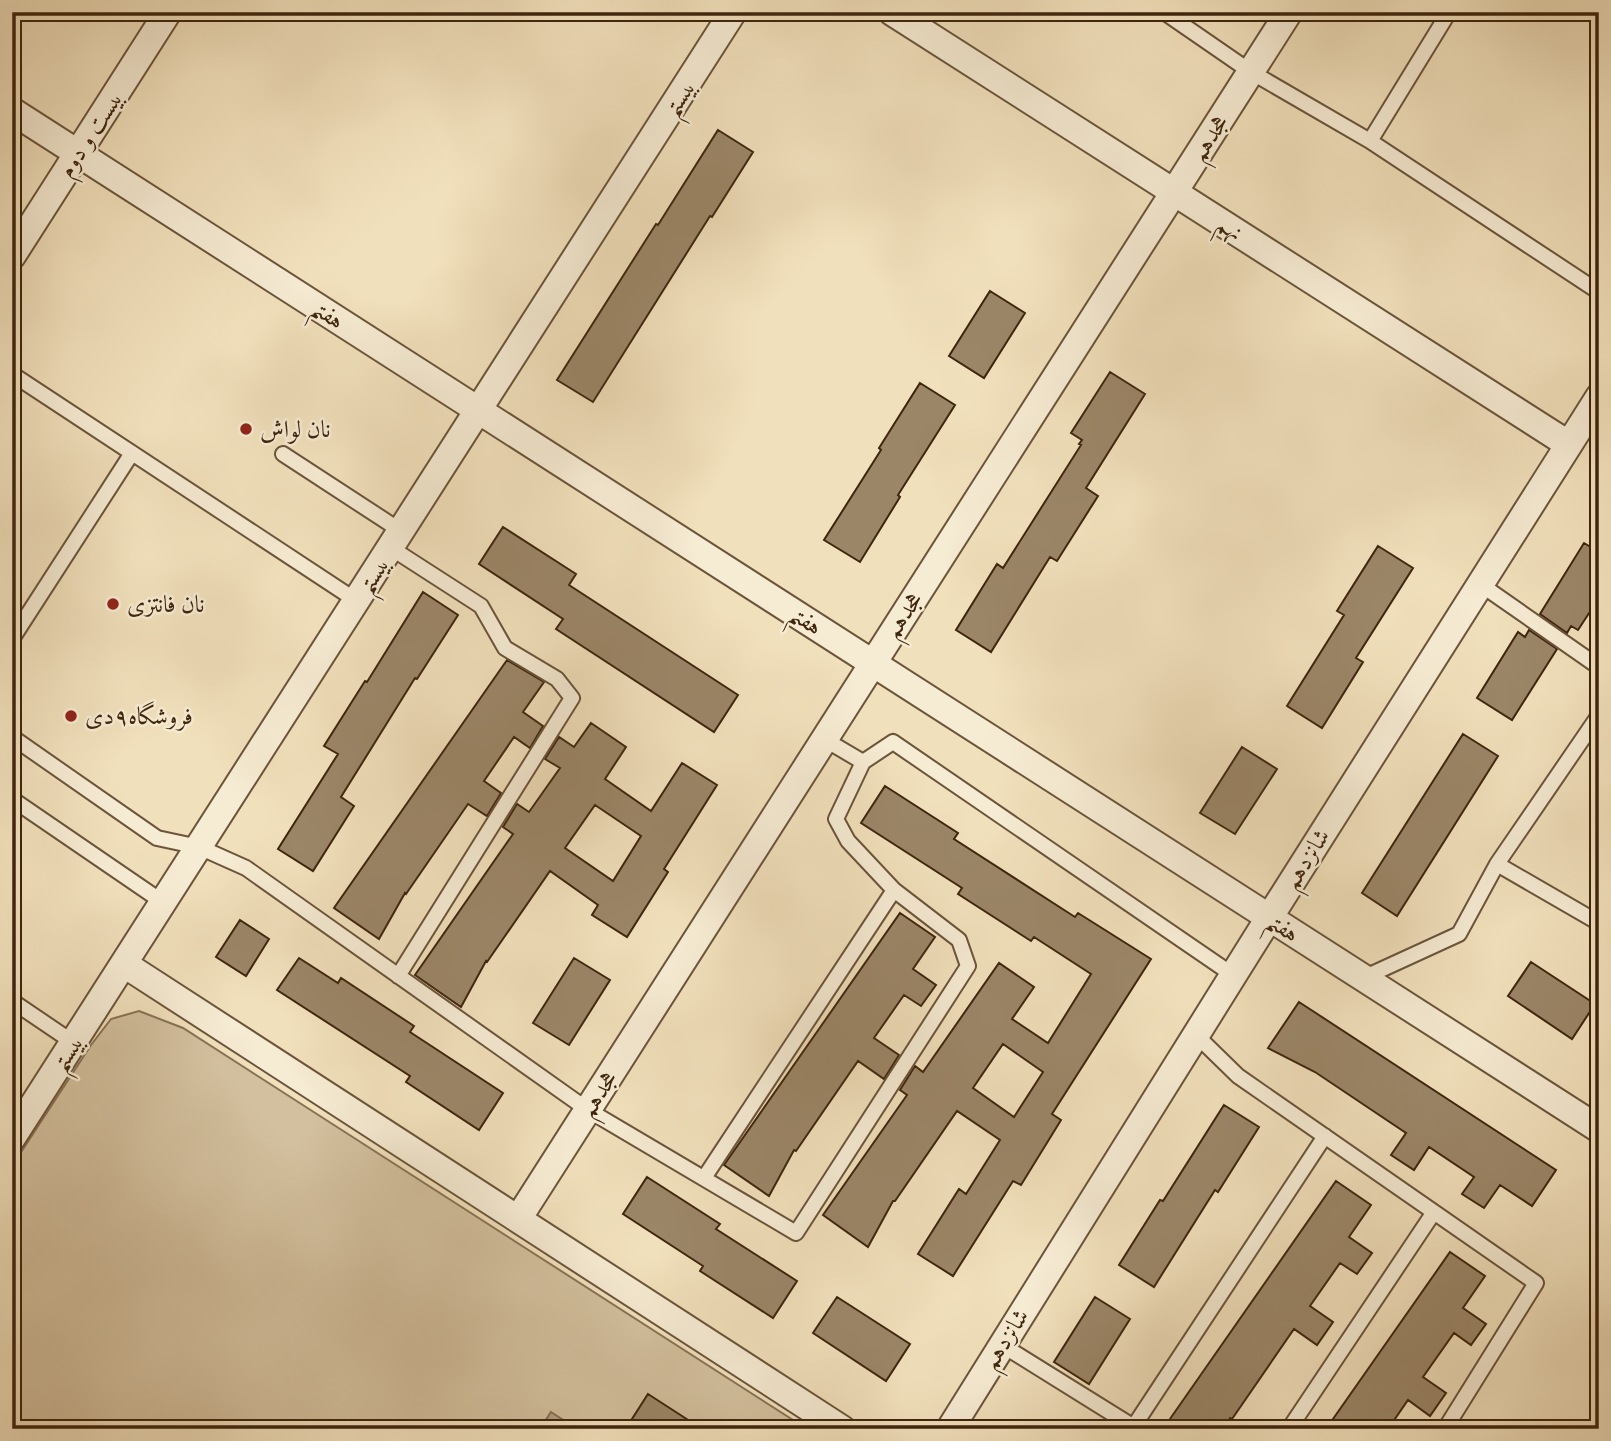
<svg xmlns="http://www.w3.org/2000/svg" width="1611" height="1441" font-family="'IM FELL English',Amiri,serif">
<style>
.green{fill:#d3c09e;stroke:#887256;stroke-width:2}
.water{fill:#b4a081;stroke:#856f53;stroke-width:2}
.building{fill:#9b8668;stroke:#3e250e;stroke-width:2;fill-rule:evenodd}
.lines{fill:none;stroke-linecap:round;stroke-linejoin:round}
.lane-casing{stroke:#6b543a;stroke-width:18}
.street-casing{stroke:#6b543a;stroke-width:30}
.lane{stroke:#f6ebd3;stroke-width:14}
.street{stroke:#f6ebd3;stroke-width:26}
.poi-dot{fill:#8f2418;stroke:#f6ebd3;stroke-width:2.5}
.labels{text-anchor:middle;stroke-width:5;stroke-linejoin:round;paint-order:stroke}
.street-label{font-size:24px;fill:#3e250e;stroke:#f6ebd3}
.poi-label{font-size:24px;fill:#3e250e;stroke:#f6ebd3;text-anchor:start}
</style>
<rect width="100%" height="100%" fill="#f1e0bc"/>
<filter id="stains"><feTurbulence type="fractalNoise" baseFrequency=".00286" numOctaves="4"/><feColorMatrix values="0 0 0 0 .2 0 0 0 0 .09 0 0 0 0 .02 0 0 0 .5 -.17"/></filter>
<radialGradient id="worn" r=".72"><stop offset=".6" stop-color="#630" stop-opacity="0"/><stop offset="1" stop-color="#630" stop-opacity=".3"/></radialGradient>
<!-- green -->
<path class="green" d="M 139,1011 L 183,1028 L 807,1429 L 12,1429 L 12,1166 L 91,1045 L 111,1019 Z"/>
<!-- water -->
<path class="water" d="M 551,1412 L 577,1429 L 540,1429 Z"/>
<!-- building -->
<path class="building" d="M 718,130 L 753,152 L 712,217 L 710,216 L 593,402 L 557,380 L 656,224 L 658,225 Z
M 990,291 L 1025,313 L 984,378 L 949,356 Z
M 1110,372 L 1145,394 L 1086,488 L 1098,496 L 1057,561 L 1050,557 L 991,652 L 956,630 L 997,564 L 1003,568 L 1081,445 L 1079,444 L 1082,440 L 1071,433 Z
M 920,383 L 955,405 L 898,495 L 900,497 L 860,562 L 824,540 L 881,450 L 879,448 Z
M 503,527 L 576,574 L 569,585 L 738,695 L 714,732 L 556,629 L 563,619 L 479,564 Z
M 1584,543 L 1599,552 L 1599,598 L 1578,630 L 1571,626 L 1567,633 L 1540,614 Z
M 1378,546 L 1413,568 L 1356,658 L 1363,662 L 1322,728 L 1287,706 L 1344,615 L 1337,611 Z
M 423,592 L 458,615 L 417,679 L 415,678 L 341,797 L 354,806 L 313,871 L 278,849 L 338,754 L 324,746 L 365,681 L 367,682 Z
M 1529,630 L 1557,649 L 1512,720 L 1477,698 L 1518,632 L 1525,637 Z
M 507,660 L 544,682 L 523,712 L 543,726 L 530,748 L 514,737 L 484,781 L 501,793 L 487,816 L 468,804 L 406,894 L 405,893 L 379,939 L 334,908 Z
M 591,723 L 626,747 L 605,779 L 651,811 L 682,763 L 717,785 L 664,869 L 668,872 L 627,937 L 592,915 L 598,905 L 550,871 L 487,962 L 486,961 L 461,1007 L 415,975 L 513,834 L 503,827 L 517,804 L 529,812 L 560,768 L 545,759 L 559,737 L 574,747 ZM 595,805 L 641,836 L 613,881 L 565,848 Z
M 1463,734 L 1498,756 L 1397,916 L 1362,893 Z
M 1242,747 L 1277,769 L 1235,834 L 1200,813 Z
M 885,786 L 958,833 L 954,839 L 1075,917 L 1078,913 L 1151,959 L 1052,1114 L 1061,1120 L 1021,1185 L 1013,1181 L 953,1276 L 918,1254 L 959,1189 L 966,1194 L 1000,1140 L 957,1111 L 895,1201 L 893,1201 L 868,1247 L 823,1215 L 907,1095 L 900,1090 L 915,1066 L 923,1072 L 999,963 L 1034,987 L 1012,1019 L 1048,1043 L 1091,974 L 1034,937 L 1031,941 L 958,894 L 962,888 L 861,823 ZM 1003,1044 L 1043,1072 L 1014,1117 L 973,1088 Z
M 900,913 L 935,937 L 913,969 L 936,985 L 921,1006 L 904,995 L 874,1038 L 899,1055 L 884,1079 L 858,1061 L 796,1151 L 794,1150 L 769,1196 L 724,1165 Z
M 240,920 L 269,939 L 246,976 L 216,957 Z
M 299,958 L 338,983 L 341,978 L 414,1026 L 410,1032 L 503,1093 L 479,1130 L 406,1082 L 410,1076 L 277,990 Z
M 574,958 L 610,980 L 569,1045 L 533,1023 Z
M 1531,962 L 1595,1004 L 1572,1039 L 1508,996 Z
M 1299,1002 L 1556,1170 L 1532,1206 L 1500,1185 L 1484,1208 L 1462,1194 L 1474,1177 L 1429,1147 L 1414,1170 L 1391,1155 L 1406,1133 L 1315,1072 L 1268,1048 Z
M 1224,1105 L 1259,1127 L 1218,1192 L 1215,1190 L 1154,1287 L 1119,1265 L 1160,1200 L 1163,1201 Z
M 647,1177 L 720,1224 L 716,1229 L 797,1281 L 773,1318 L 700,1271 L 703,1266 L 623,1214 Z
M 1336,1181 L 1371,1205 L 1349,1237 L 1372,1253 L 1357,1274 L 1340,1263 L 1310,1306 L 1333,1322 L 1317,1345 L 1294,1329 L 1232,1419 L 1230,1418 L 1225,1429 L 1163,1429 Z
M 1450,1252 L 1485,1276 L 1463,1308 L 1486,1324 L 1471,1345 L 1454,1333 L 1423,1377 L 1446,1393 L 1430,1416 L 1408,1400 L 1388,1429 L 1326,1429 Z
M 837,1297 L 910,1344 L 886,1381 L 813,1333 Z
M 1095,1297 L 1130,1319 L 1089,1384 L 1054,1362 Z
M 648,1394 L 702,1429 L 647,1429 L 632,1419 Z"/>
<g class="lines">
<defs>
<path id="lane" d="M 1164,12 L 1251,72 L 1370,141 L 1599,292
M 1370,141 L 1449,12
M 12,374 L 357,601
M 283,454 L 401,531
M 391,548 L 481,606 L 505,648 L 557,679 L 572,698 L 398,976
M 1480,584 L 1599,667
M 12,639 L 132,453
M 1599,715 L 1497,864 L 1599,923
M 12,737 L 157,838 L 199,847 L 246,868 L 588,1110 L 796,1233 L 968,966 L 959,940 L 894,890 L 848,841 L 836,819 L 863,762 L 824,739
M 863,762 L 893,742 L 1233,975
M 12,799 L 164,903
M 1363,978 L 1459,934 L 1497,864
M 12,1001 L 74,1043
M 1196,1035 L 1238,1076 L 1536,1283 L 1445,1429
M 704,1178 L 894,890
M 1002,1345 L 1137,1429
M 1134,1426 L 1325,1136
M 1289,1429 L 1434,1212"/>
<path id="street" d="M 892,12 L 1568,444
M 12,111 L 1599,1129
M 12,256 L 168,12
M 124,964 L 842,1429
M 12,1138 L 733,12
M 518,1219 L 1289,12
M 950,1429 L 1269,918 L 1599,397"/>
</defs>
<!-- lane casing -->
<use href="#lane" class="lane-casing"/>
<!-- street casing -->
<use href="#street" class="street-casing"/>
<!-- lane -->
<use href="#lane" class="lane"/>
<!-- street -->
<use href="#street" class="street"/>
</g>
<!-- markers -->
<g class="poi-dot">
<circle cx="246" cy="429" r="7"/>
<circle cx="113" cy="604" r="7"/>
<circle cx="71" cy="716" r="7"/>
</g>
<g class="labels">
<!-- street labels -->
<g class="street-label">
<text transform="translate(679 98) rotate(-57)" y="8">بیستم</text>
<text transform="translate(90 134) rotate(-57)" y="8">بیست و دوم</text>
<text transform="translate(1209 138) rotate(-58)" y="8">هجدهم</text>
<text transform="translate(1230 228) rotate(33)" y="8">نهم</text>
<text transform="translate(328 314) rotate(33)" y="8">هفتم</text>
<text transform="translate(373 575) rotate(-58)" y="8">بیستم</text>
<text transform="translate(903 615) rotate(-57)" y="8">هجدهم</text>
<text transform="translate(806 620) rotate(33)" y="8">هفتم</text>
<text transform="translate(1306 859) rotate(-58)" y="8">شانزدهم</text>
<text transform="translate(1283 927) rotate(33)" y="8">هفتم</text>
<text transform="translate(67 1053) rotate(-57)" y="8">بیستم</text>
<text transform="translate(598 1094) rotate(-58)" y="8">هجدهم</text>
<text transform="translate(1005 1339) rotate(-58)" y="8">شانزدهم</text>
</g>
<!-- poi labels -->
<g class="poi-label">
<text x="260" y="437">نان لواش</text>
<text x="127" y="612">نان فانتزی</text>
<text x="85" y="724">فروشگاه۹دی</text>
</g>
</g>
<!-- margin -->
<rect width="1611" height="1441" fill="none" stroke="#f1e0bc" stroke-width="42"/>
<rect x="14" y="14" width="1583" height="1413" fill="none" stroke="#3e250e" stroke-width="3.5"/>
<rect x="21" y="21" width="1569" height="1399" fill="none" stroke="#3e250e" stroke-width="2"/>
<rect width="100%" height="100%" filter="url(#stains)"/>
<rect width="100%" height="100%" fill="url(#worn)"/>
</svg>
